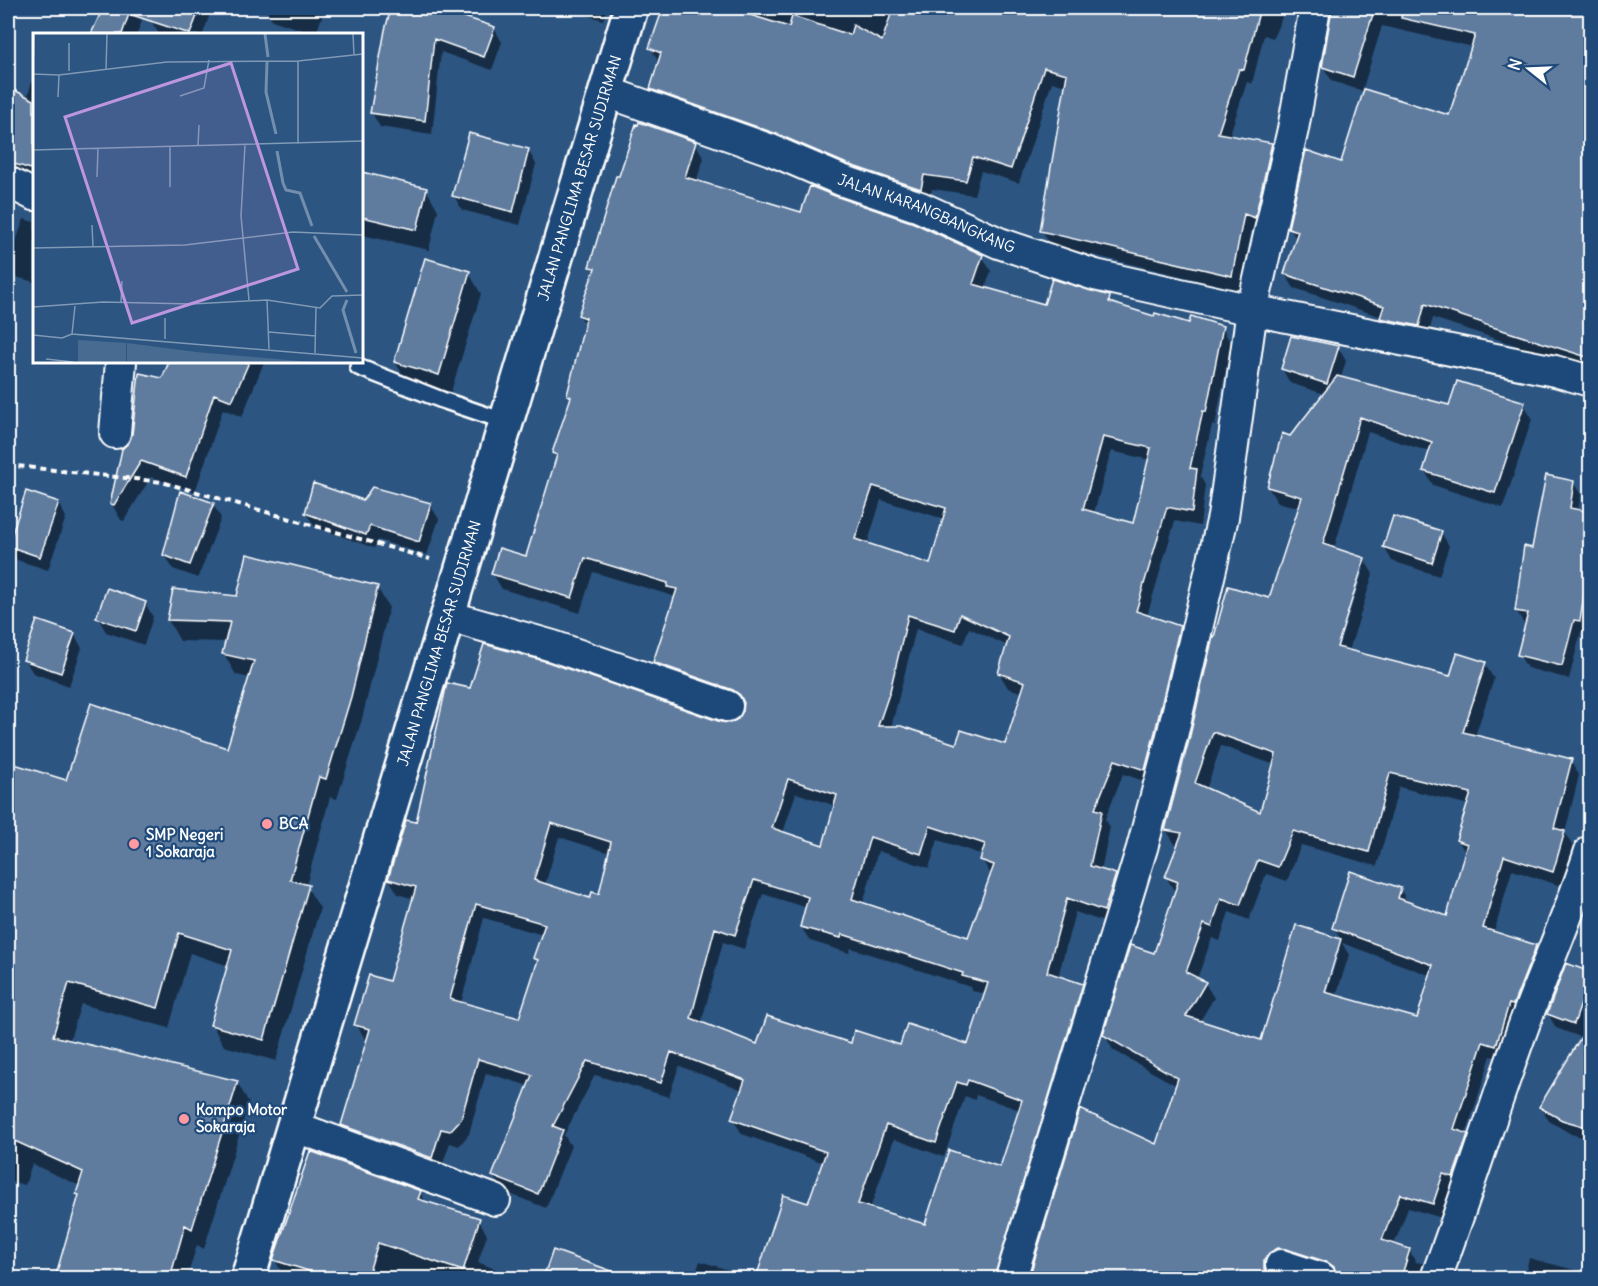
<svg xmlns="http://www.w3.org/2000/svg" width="1598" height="1286" font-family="Delius,sans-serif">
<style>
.shadow{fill:#0007;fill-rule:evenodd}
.building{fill:#5e7c9f;stroke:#fff;stroke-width:1.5;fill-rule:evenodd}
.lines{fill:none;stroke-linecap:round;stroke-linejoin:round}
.lane-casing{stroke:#fff;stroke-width:20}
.street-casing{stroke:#fff;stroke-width:34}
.highway-casing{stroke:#fff;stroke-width:38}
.path{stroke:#fff;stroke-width:4;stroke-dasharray:6 4.5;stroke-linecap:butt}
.lane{stroke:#1f4a7a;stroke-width:15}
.street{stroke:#1f4a7a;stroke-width:30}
.highway{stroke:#1f4a7a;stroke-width:33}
.poi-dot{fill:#ff9aa2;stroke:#1f4a7a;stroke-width:2}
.labels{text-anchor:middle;stroke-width:4.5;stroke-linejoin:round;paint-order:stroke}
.street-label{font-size:15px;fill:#fff;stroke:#1f4a7a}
.poi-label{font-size:15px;font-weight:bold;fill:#fff;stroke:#1f4a7a;text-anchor:start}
.inset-river{fill:none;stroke:#748fad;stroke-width:3}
.inset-road{fill:none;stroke:#8099b4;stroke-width:1.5}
.view{fill:#bd96df;fill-opacity:0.15;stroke:#bd96df;stroke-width:3}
.inset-edge{fill:none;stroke:#fff;stroke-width:3}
</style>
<rect width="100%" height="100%" fill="#2c5582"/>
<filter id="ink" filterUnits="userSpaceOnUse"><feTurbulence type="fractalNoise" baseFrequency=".0167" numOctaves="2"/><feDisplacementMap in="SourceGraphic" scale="12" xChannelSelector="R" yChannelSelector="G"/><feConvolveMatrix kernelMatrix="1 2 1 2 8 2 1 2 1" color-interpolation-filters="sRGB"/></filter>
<g filter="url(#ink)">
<!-- shadow -->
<path class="shadow" d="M 105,8 L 134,8 L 142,21 L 137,34 L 96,34 L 94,31 Z
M 156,8 L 212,8 L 203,34 L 159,34 L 151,21 Z
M 265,8 L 325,8 L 316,34 L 304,34 L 305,31 L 272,20 Z
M 393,8 L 456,8 L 454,15 L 494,28 L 502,42 L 492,70 L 441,52 L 432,135 L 380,127 L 372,113 L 384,41 Z
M 564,8 L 607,8 L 603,20 Z
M 664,8 L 1286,8 L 1273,38 L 1264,35 L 1252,84 L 1247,82 L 1229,137 L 1271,145 L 1280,159 L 1263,231 L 1252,228 L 1240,290 L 1050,245 L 1042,230 L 1066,86 L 1052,82 L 1019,183 L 981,171 L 974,195 L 932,189 L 929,203 L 660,103 L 651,89 L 659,63 L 651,48 Z
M 1351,8 L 1590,8 L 1590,370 L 1433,318 L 1427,340 L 1390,333 L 1382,317 L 1294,288 L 1285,274 L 1296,239 L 1290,228 L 1341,164 L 1450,117 L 1473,47 L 1382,26 L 1362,91 L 1332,81 L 1323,67 L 1343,39 Z
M 34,75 L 34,183 L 8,171 L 8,152 L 11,148 L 8,147 L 8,89 L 27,98 Z
M 695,143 L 704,158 L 696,182 L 802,214 L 982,256 L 991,271 L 985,289 L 1045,305 L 1109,297 L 1113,305 L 1155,318 L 1190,325 L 1222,328 L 1231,343 L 1215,426 L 1212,425 L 1200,476 L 1205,485 L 1200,526 L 1175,521 L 1147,616 L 1179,627 L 1188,642 L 1153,784 L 1123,774 L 1105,819 L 1110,827 L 1101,871 L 1115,875 L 1124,890 L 1113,925 L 1075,912 L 1058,977 L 1082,985 L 1090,1000 L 1006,1278 L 757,1278 L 784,1197 L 809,1205 L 824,1163 L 742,1134 L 733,1119 L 743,1090 L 679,1066 L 669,1097 L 595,1075 L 564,1135 L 571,1146 L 546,1208 L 502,1191 L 493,1176 L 529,1086 L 486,1073 L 469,1134 L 459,1146 L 450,1143 L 440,1172 L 351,1140 L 343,1125 L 368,1040 L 365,1039 L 356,1024 L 390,983 L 414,899 L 398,894 L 389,879 L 417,824 L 721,724 L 730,724 L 739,721 L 745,706 L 663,677 L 655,662 L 675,599 L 673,596 L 593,572 L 580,613 L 502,589 L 493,574 L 527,558 L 557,460 L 553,452 L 572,401 L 568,395 L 586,326 L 579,315 L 595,273 L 591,266 ZM 1111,451 L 1150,460 L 1134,525 L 1094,513 ZM 881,500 L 944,519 L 931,566 L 867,545 ZM 969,628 L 1008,646 L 999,673 L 1008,688 L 1024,693 L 1006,746 L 957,746 L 891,728 L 916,629 L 963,644 ZM 796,793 L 836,806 L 824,847 L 783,833 ZM 559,837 L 610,853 L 600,896 L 591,900 L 545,885 ZM 938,840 L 983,855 L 982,860 L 992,876 L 969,939 L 863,904 L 878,851 L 929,868 ZM 763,894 L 807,908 L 801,927 L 810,941 L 849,953 L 851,948 L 970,987 L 972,991 L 986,994 L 969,1046 L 758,1046 L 701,1024 L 723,942 L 744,949 ZM 484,918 L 543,935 L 535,958 L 538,963 L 519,1020 L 461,1003 ZM 976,1095 L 1020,1110 L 1001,1168 L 926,1226 L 870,1209 L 894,1139 L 944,1157 L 965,1096 L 975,1100 Z
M 528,150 L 536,164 L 520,225 L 462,210 L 454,196 Z
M 362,174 L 426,189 L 438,210 L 429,250 L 362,235 Z
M 24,219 L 34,222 L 34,282 L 16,277 L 8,263 Z
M 469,273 L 481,294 L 450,395 L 408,383 L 395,362 Z
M 1338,347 L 1346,361 L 1341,378 L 1450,407 L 1524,404 L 1532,419 L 1503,508 L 1433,485 L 1424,470 L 1430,452 L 1368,432 L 1334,549 L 1364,559 L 1373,574 L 1349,651 L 1451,677 L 1485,664 L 1494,679 L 1475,736 L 1571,761 L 1579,775 L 1565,833 L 1573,847 L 1561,886 L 1512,870 L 1494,933 L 1535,946 L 1543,961 L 1504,1060 L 1491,1056 L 1466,1134 L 1476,1150 L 1462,1192 L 1451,1188 L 1442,1218 L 1408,1208 L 1394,1245 L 1409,1250 L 1416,1262 L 1422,1263 L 1431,1278 L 1339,1278 L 1295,1263 L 1273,1275 L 1272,1278 L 1030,1278 L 1081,1111 L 1157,1146 L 1177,1086 L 1113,1050 L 1105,1035 L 1155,955 L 1175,892 L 1166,877 L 1179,845 L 1175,844 L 1166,830 L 1270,599 L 1300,508 L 1277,502 L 1268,487 L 1290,437 L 1324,394 L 1290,383 L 1282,369 ZM 1360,568 L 1364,568 L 1336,654 L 1334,654 ZM 1221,746 L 1275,765 L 1261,814 L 1206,790 ZM 1399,787 L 1469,805 L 1458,840 L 1466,854 L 1448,918 L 1409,904 L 1400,889 L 1334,928 L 1341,940 L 1262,1042 L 1200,1021 L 1214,998 L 1205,983 L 1197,979 L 1212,938 L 1220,941 L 1229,912 L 1249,920 L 1266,874 L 1287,881 L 1301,845 L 1377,866 ZM 1342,943 L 1432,976 L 1418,1020 L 1336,996 L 1349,955 ZM 1336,949 L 1340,949 L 1324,999 L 1321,998 Z
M 170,362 L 264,362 L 242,417 L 223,409 L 195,492 L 151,477 L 124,521 L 121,520 L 111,503 L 131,443 Z
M 1573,482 L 1581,495 L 1578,511 L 1590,513 L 1590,610 L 1587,633 L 1581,632 L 1569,679 L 1527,668 L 1519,654 L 1527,624 L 1524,624 L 1516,610 L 1533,550 Z
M 372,489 L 430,505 L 439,519 L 427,555 L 378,540 L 374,548 L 315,527 L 306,513 L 363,502 Z
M 58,503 L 66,517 L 48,570 L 17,560 L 9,546 Z
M 213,504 L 221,518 L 198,578 L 173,569 L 165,555 Z
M 1441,532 L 1449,546 L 1439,576 L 1392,561 L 1384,547 Z
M 377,587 L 389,608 L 362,719 L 337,799 L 330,797 L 306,886 L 320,908 L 276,1061 L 224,1046 L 212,1025 L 229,966 L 190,953 L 169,1028 L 81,1004 L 69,1042 L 237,1082 L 249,1103 L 204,1249 L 197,1245 L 187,1278 L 58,1278 L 80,1197 L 78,1193 L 80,1186 L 32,1164 L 25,1185 L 8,1181 L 8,764 L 67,782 L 228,750 L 251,678 L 236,675 L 224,654 L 227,642 L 180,641 L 168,620 L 238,598 Z
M 145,603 L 153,617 L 144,645 L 106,632 L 98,618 Z
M 74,634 L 82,648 L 69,686 L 33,673 L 24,659 Z
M 1567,965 L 1590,974 L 1590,1013 L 1584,1031 L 1590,1035 L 1590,1139 L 1571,1134 L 1549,1121 L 1541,1107 L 1583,1038 L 1556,1028 L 1548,1014 Z
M 420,1192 L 426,1203 L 479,1220 L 487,1235 L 478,1262 L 517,1278 L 283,1278 L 283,1275 L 275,1260 Z
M 554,1252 L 618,1275 L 620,1278 L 544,1278 Z
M 1529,1258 L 1590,1274 L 1590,1278 L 1524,1278 Z
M 700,1261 L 754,1278 L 694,1278 Z"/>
<!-- building -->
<path class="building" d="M 103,8 L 200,8 L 190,34 L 129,14 L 122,34 L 91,34 Z
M 391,8 L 437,8 L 495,27 L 484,57 L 434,39 L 425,121 L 370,113 L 385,30 Z
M 663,8 L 728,8 L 789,27 L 792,16 L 850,35 L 853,25 L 882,41 L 893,8 L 1260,8 L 1244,70 L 1239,69 L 1218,133 L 1272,143 L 1255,218 L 1244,214 L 1232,276 L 1040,231 L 1067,74 L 1044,68 L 1011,169 L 973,157 L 966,181 L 924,175 L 921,189 L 847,164 L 777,134 L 650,89 L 661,53 L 649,48 Z
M 1332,8 L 1375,8 L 1353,77 L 1322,67 Z
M 1402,8 L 1590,8 L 1590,358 L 1483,324 L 1483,323 L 1425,304 L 1419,326 L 1380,318 L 1384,306 L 1284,274 L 1298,231 L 1288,228 L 1306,150 L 1341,162 L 1364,89 L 1449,115 L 1475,35 L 1401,18 Z
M 8,87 L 34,100 L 34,170 L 8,162 Z
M 639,122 L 696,142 L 685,177 L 801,212 L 810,186 L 835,196 L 914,223 L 983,255 L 973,284 L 1044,304 L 1052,279 L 1110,296 L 1109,302 L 1154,316 L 1155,313 L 1189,323 L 1191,316 L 1223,326 L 1206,412 L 1203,411 L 1190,468 L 1197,469 L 1192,512 L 1167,507 L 1136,611 L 1180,626 L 1155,732 L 1145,770 L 1115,760 L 1095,809 L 1102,811 L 1090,866 L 1116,874 L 1104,911 L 1067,898 L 1047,972 L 1083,984 L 994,1278 L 756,1278 L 783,1195 L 808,1203 L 826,1152 L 731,1119 L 745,1080 L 671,1052 L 661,1083 L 587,1061 L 553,1126 L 563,1130 L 538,1194 L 492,1176 L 532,1075 L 478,1059 L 461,1119 L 450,1131 L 441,1129 L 432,1158 L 341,1125 L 370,1029 L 354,1025 L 369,975 L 389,981 L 416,887 L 388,879 L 406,820 L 416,822 L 447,683 L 470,688 L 484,644 L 548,662 L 721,722 L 730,723 L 738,719 L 743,711 L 744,703 L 740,695 L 733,690 L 653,662 L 677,589 L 667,587 L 668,583 L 585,558 L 572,598 L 491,574 L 499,548 L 526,556 L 557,455 L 552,453 L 571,397 L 567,395 L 586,318 L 578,315 L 595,268 L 589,267 L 616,176 L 619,176 L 636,124 L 638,125 ZM 1103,437 L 1151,448 L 1133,523 L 1083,509 ZM 873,486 L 946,508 L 930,564 L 855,539 ZM 960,614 L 1009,637 L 998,673 L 1025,682 L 1005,744 L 961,730 L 956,744 L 901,726 L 878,726 L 890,691 L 908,615 L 955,630 ZM 788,779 L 837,795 L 823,845 L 772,828 ZM 551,823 L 611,842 L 599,894 L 592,892 L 590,898 L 534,880 ZM 930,826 L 985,844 L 980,860 L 994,865 L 968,937 L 852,899 L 870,837 L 921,854 ZM 754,880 L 808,897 L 800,927 L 841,938 L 842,934 L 963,973 L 962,976 L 988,983 L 968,1044 L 907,1024 L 900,1045 L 854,1030 L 851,1043 L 767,1016 L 757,1044 L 691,1018 L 715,928 L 735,935 ZM 476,904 L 545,924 L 533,958 L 538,960 L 519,1018 L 450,999 ZM 968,1080 L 1022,1100 L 1000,1167 L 949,1150 L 925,1224 L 858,1204 L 886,1125 L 936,1143 L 957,1082 L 966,1085 Z
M 469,133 L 529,149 L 513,212 L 452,196 Z
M 362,172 L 427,188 L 417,230 L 362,217 Z
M 425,258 L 470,271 L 439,375 L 394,362 Z
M 1291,336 L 1339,346 L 1327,384 L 1281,369 Z
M 169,362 L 249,362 L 232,401 L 214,394 L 186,477 L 141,461 L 114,505 L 110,504 L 122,449 L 129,442 L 132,434 L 139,373 L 162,378 Z
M 1337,376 L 1449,405 L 1457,381 L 1525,402 L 1495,493 L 1423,471 L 1432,442 L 1360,417 L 1323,544 L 1365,558 L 1337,647 L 1450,676 L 1457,653 L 1486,662 L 1463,732 L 1572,759 L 1554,828 L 1565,831 L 1553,872 L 1504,856 L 1483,928 L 1536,945 L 1534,952 L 1513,1005 L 1509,1004 L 1496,1046 L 1483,1042 L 1454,1129 L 1468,1134 L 1453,1177 L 1443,1174 L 1433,1204 L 1400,1194 L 1382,1240 L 1410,1249 L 1401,1278 L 1338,1278 L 1334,1267 L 1327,1262 L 1286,1249 L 1278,1248 L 1269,1253 L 1264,1260 L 1264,1269 L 1271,1278 L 1029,1278 L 1080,1109 L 1156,1144 L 1178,1078 L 1103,1035 L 1130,945 L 1154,953 L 1178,882 L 1165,877 L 1182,833 L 1165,830 L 1189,740 L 1213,636 L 1214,637 L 1228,586 L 1269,598 L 1302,497 L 1267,487 L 1282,433 L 1290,436 ZM 1213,732 L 1276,754 L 1260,812 L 1195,783 ZM 1390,773 L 1471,793 L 1456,840 L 1467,844 L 1447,916 L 1398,898 L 1401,888 L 1350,871 L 1332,928 L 1433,965 L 1417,1018 L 1325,992 L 1341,939 L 1296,925 L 1261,1040 L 1186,1016 L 1206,982 L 1186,972 L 1204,924 L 1212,927 L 1221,898 L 1240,905 L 1258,860 L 1278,867 L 1293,831 L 1369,852 Z
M 1546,475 L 1574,481 L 1570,508 L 1590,512 L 1590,583 L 1586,582 L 1580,621 L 1574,620 L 1562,666 L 1517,655 L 1528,613 L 1515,611 L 1524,546 L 1532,548 Z
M 313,483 L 363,500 L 372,487 L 431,503 L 419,542 L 370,526 L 366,535 L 305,513 Z
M 26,491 L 59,502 L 40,557 L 8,546 Z
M 180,491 L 214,503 L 190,565 L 163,555 Z
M 1393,516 L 1442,531 L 1432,563 L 1383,547 Z
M 247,554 L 378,586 L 351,697 L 326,779 L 319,777 L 290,880 L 309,885 L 264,1040 L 210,1025 L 232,950 L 179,933 L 158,1008 L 69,983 L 53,1036 L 238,1081 L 192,1229 L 185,1225 L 170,1278 L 55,1278 L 79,1195 L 76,1194 L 83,1172 L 8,1138 L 8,762 L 66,780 L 91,703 L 227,748 L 254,661 L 222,654 L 230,622 L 167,620 L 173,589 L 237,596 Z
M 107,588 L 146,602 L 136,631 L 96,618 Z
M 37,620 L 75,633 L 61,673 L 23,660 Z
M 1566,963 L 1590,972 L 1590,978 L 1574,1024 L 1547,1014 Z
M 1590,1022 L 1590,1128 L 1562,1120 L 1539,1107 Z
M 310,1151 L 421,1191 L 418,1199 L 480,1218 L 463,1271 L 378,1243 L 367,1278 L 309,1278 L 312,1272 L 273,1260 Z
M 553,1250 L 623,1275 L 622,1278 L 543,1278 Z"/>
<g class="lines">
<defs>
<path id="lane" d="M 358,367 L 442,400 L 507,422"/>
<g id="street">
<path id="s1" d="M 607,92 L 771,150 L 841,180 L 920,207 L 999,243 L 1095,275 L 1252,310 L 1555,371 L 1590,381"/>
<path d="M 8,182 L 34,195"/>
<path d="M 115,433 L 121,362"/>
<path d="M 448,616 L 553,646 L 727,706"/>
<path d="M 293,1126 L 495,1200"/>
<path d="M 1281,1265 L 1321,1278"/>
<path d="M 1011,1278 L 1142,848 L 1172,736 L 1223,517 L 1252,310 L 1293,129 L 1315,8"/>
<path d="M 1436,1278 C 1466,1198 1491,1116 1520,1036 C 1542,974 1570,914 1590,851"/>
</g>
<g id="highway">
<path id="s2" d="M 248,1278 L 631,8"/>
</g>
</defs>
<!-- lane casing -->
<use href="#lane" class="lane-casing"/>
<!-- street casing -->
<use href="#street" class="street-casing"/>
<!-- highway casing -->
<use href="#highway" class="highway-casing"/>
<!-- path -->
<path class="path" d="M 8,465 L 162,482 L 430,559"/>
<!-- lane -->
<use href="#lane" class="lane"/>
<!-- street -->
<use href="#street" class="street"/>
<!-- highway -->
<use href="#highway" class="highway"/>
</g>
</g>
<!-- markers -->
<g class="poi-dot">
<circle cx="267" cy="824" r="6"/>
<circle cx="134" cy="844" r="6"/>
<circle cx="184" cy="1119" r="6"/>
</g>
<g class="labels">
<!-- street labels -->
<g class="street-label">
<text dy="5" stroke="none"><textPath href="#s2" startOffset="1149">JALAN PANGLIMA BESAR SUDIRMAN</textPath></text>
<text dy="5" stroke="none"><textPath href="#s1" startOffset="342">JALAN KARANGBANGKANG</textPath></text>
<text dy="5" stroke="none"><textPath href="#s2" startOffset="663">JALAN PANGLIMA BESAR SUDIRMAN</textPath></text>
</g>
<!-- poi labels -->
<g class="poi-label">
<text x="279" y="829">BCA</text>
<text x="146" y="840">SMP Negeri<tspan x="146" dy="17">1 Sokaraja</tspan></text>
<text x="196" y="1115">Kompo Motor<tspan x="196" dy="17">Sokaraja</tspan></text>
</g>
</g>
<!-- overview -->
<g transform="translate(33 33)">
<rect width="330" height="330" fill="#2c5582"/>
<path d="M 45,307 L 93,310 L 93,329 L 45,329 ZM 94,310 L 163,319 L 278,329 L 94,329 Z" fill="#486b92"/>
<path class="inset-river" d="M 232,1 L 235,24M 234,29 L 233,59 L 243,101M 244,118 L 250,150 L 253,157 L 267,160 L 279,193M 281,203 L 314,259M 314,267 L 310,277 L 323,320"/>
<path class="inset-road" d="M 320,1 L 321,22M 36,10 L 36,38M 0,37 L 1,1M 73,37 L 74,1M 0,41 L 26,42 L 134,29 L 265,28 L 330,21M 147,63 L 171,55 L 176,27M 25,64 L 26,42M 265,111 L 265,28M 212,112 L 208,183 L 216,267M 165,113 L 166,92M 137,114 L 137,154M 0,117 L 330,108M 64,144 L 65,115M 59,192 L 60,214M 0,215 L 152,212 L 260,199 L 330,202M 234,267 L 236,316M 88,269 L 89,248M 42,273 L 39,301 L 330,325M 0,274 L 70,269 L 159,271 L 234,267 L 287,275 L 299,263 L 330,262M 236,299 L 283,303M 0,302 L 29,305 L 39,301M 132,306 L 132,285M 282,320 L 283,274M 13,326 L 40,329"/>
<path class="view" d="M 198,30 L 265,236 L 99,290 L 32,84 Z"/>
<rect width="330" height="330" class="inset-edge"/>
</g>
<!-- margin -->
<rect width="1598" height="1286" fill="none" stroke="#1f4a7a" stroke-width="30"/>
<rect x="15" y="15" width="1568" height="1256" fill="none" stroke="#fff" stroke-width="2" filter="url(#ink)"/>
<!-- north arrow -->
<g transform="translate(1529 69) rotate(288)" stroke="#1f4a7a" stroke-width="4.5" paint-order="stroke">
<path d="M0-4.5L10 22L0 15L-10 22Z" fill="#ffffff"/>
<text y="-9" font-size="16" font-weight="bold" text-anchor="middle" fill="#ffffff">N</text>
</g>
</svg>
